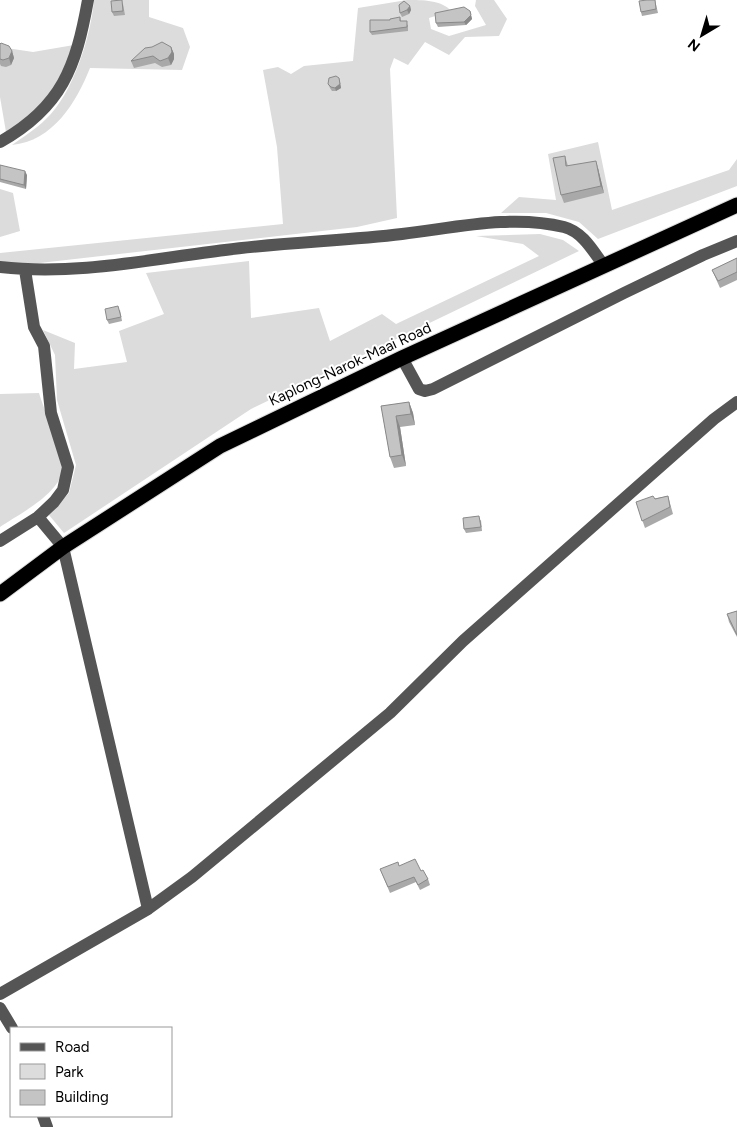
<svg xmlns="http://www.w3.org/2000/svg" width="737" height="1127" font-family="Figtree,sans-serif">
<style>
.green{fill:#dcdcdc}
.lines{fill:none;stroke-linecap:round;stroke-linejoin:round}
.highway-casing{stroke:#dbdbdb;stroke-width:17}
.minor{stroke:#555;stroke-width:12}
.highway{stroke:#000;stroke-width:15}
.wall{fill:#a9a9a9}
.shaded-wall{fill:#898989}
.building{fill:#c4c4c4;stroke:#898989}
.labels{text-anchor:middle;stroke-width:4;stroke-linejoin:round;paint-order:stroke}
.street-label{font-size:15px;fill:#000;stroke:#fff}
</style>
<rect width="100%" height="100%" fill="#fff"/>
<!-- green -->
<path class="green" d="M 94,0 L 149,0 L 149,17 L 183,28 L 190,47 L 182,70 L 90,68 C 76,103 53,141 12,145 C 23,137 36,129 46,119 C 73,94 91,36 94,0 Z
M 407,0 C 423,0 442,0 451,11 L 429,18 L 431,29 L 449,36 L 486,25 L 475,6 L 476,0 L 494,0 L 507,19 L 499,36 L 465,37 L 449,55 L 425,42 L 408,65 L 394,58 L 390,69 L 397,218 L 357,227 L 22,265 L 0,261 L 0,253 L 283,224 L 277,147 L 263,70 L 278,67 L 291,74 L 304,66 L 353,61 L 358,8 Z
M 74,45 L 54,92 L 29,117 L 6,132 L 0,97 L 0,47 L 33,52 Z
M 598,142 L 612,210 L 729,170 L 737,159 L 737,186 L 598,239 L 579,222 L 546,213 L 501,213 L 519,197 L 556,200 L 548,154 Z
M 0,189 L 13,193 L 20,231 L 0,237 Z
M 540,234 L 563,240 L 579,251 L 251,409 L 64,533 L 49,515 L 69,493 L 76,465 L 57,400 L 55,355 L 43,330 L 75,343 L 74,369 L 127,362 L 119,331 L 164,314 L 146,273 L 249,261 L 251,318 L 319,308 L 330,341 L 382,314 L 396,324 L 539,256 L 523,244 L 476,236 Z
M 39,393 C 43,407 63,456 63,467 C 62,493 19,514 0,527 L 0,394 Z"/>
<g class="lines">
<defs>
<path id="highway" d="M 0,594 L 63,547 L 220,446 L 402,358 L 737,205"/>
</defs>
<!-- highway casing -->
<use href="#highway" class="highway-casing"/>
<!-- minor -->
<path class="minor" d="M 0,142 C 62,107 76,67 88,0
M 0,267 C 75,276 151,259 225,250 C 284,242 344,241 402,234 C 454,228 512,214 564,227 C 583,232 593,251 604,266
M 402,358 L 419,389 L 425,391 L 433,389 L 624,293 L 703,255 L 737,241
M 38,517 L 63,547 L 148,909
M 0,541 L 38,517 L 54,502 L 63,490 L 68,467 L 51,413 L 44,346 L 34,327 L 25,270
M 0,994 L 148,909 L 192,877 L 390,713 L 463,641 L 714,419 L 737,402
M 0,1008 L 12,1028
M 43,1116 L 47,1127"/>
<!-- highway -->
<use href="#highway" class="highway"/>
</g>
<!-- wall -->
<path class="wall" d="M 655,0 L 658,13 L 642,16 L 641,12 Z
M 123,4 L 125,15 L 114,16 L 112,12 Z
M 410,6 L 411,10 L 409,14 L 402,17 L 400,13 Z
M 470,11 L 472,19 L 466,25 L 438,27 L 436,23 Z
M 400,17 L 401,21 L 408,25 L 408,31 L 372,35 L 370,32 L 390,20 Z
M 0,44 L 12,51 L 14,58 L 11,65 L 6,67 L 1,66 L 0,64 Z
M 171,47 L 174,54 L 174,59 L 171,65 L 162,67 L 155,63 L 134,68 L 131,61 Z
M 340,82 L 341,88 L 336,91 L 332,91 L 330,88 L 328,84 Z
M 565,156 L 568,166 L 598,168 L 604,193 L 564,203 L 561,195 Z
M 0,165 L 27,175 L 26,189 L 0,182 Z
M 737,258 L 737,280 L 720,288 L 712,270 Z
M 120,310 L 122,321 L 109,324 L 107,320 Z
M 409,402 L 413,413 L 415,425 L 400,427 L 406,466 L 394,468 L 390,457 L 381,406 Z
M 668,496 L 673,514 L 645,528 L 636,502 Z
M 481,520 L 482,531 L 466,533 L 464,529 Z
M 737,611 L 737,637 L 729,622 L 727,614 Z
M 399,866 L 421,871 L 428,879 L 430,885 L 420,890 L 416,882 L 390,893 L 380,869 Z"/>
<!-- shaded-wall -->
<path class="shaded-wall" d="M 410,6 L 411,10 L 409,14 L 407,10 Z
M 470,11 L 472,19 L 466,25 L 464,22 Z
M 171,47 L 174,54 L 174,59 L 171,65 L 168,58 Z
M 12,51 L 14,58 L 11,65 L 9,58 Z
M 339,78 L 341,88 L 336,91 L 335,88 Z
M 596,161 L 598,168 L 604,193 L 601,186 Z
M 25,171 L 27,175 L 26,189 L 24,185 Z
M 409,402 L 413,413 L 415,425 L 411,414 Z
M 396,416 L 400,427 L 406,466 L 402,455 Z"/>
<!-- building -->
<path class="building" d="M 122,0 L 123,11 L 112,12 L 111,1 Z
M 647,0 L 655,0 L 656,9 L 641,12 L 639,1 Z
M 404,1 L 410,6 L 407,10 L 400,13 L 399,5 Z
M 464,7 L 470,11 L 471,15 L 464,22 L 436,23 L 435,13 Z
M 400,17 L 400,21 L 407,21 L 407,27 L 370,32 L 370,20 L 390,20 L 390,19 Z
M 162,42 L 171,47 L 172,52 L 168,58 L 160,61 L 153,56 L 131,61 L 145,48 L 152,47 Z
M 1,43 L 9,46 L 12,51 L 9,58 L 3,60 L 0,59 L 0,44 Z
M 336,76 L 339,78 L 340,84 L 335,88 L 331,87 L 328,84 L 329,78 Z
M 565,156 L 566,166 L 596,161 L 601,186 L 561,195 L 553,158 Z
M 0,165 L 25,171 L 24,185 L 0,179 Z
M 737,258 L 737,272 L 718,281 L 712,270 Z
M 118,306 L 121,317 L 107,320 L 105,309 Z
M 409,402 L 411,414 L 396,416 L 402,455 L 390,457 L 381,406 Z
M 653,496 L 655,499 L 668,496 L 670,507 L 642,521 L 636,502 Z
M 479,516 L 481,527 L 464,529 L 463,518 Z
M 737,611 L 737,635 L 727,614 Z
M 415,859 L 421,871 L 423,870 L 428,879 L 418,885 L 414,877 L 388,887 L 380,869 L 398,862 L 399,866 Z"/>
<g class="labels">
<!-- street labels -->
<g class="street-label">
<text transform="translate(350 364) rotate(-25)" y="5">Kaplong-Narok-Maai Road</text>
</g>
</g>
<!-- legend -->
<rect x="10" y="1027" width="162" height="90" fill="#ffffff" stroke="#999999"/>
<rect x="20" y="1043" width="25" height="8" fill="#555555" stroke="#999999"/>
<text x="55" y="1052" font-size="15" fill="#000000">Road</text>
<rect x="20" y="1064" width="25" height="15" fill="#dcdcdc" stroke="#999999"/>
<text x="55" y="1077" font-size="15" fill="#000000">Park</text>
<rect x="20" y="1090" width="25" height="15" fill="#c4c4c4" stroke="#999999"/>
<text x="55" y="1102" font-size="15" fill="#000000">Building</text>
<!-- north arrow -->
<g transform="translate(702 35) rotate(218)" stroke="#ffffff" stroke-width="4" paint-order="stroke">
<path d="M0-4L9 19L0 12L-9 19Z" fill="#000000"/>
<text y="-8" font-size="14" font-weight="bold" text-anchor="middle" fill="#000000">N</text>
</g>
</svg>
